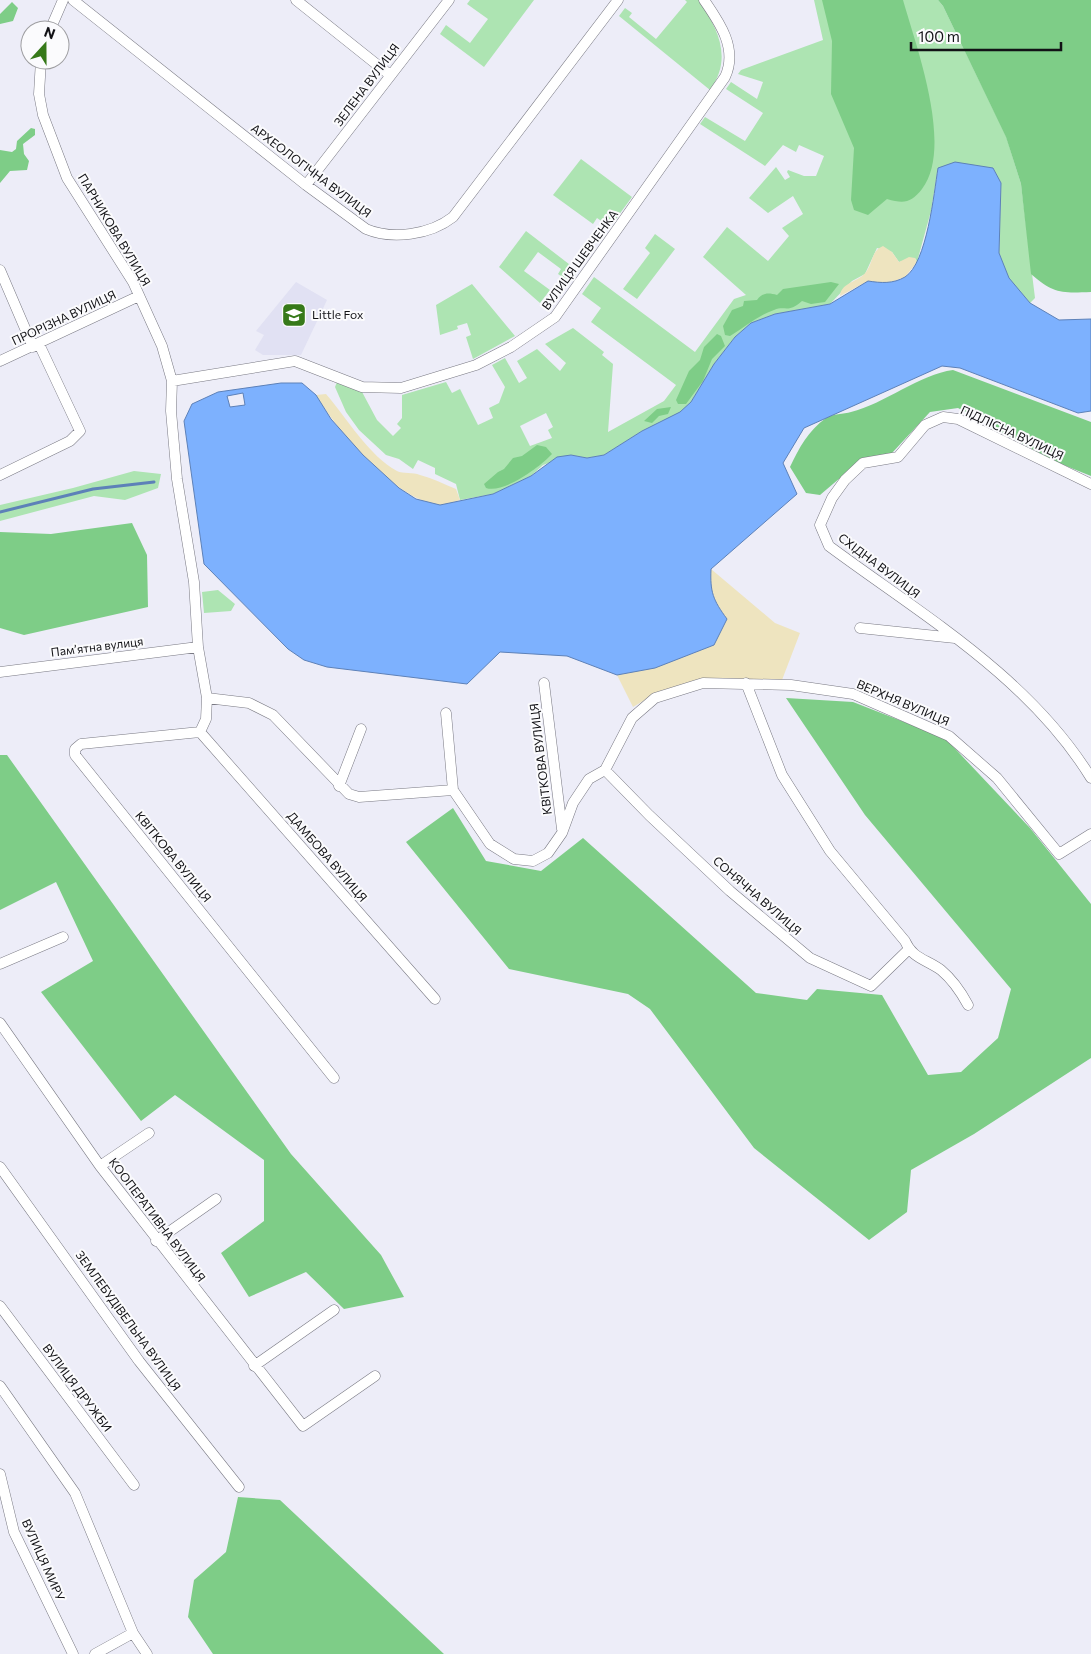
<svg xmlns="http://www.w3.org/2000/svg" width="1091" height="1654" font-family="Commissioner,sans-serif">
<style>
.built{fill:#e1e1f3}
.green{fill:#ade4b2;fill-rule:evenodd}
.forest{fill:#7ecd87}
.sand{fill:#eee4bf}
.water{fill:#7db1fe;stroke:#5d81b8;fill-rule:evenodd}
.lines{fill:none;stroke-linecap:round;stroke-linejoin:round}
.stream{stroke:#5d81b8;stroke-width:3}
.street-casing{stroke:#797983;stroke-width:11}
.street{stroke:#fff;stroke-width:10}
.labels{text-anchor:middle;stroke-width:4;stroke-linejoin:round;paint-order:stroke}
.street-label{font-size:12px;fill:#121216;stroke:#fbfbfd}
.poi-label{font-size:12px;fill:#121216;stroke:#fbfbfd;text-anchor:start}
</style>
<rect width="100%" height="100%" fill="#ededf8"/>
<!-- built -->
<path class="built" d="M 296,282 L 327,300 L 301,355 L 263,355 L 255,350 L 264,335 L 256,331 Z"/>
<!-- green -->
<path class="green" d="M 470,0 L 534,0 L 484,67 L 440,34 L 446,25 L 470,43 L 488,19 L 467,4 Z
M 685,0 L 699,0 C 718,29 733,58 710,90 L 619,16 L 625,8 L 632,13 L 629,17 L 656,39 L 687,2 Z
M 814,0 L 938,0 L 943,6 L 1006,136 L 1021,184 L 1035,298 L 1030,303 L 1008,278 L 999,253 L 1001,183 L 993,168 L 938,168 L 931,211 L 917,262 L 915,258 L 899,262 L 892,252 L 877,248 L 865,274 L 852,281 L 830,304 L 775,314 L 751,323 L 735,337 L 714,364 L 691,402 L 680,413 L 642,431 L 604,455 L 587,458 L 571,455 L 543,465 L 531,476 L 493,494 L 460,500 L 456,484 L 435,474 L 435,468 L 418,460 L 413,469 L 399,459 L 386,455 L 359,430 L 346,412 L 335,387 L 337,382 L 361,390 L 377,420 L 393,436 L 401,428 L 397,424 L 402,418 L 402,395 L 446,382 L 452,393 L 460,389 L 478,425 L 493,418 L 489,408 L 499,403 L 505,387 L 492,365 L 505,358 L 519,383 L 527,378 L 517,361 L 537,349 L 560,371 L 566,363 L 545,344 L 573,328 L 604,352 L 602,355 L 613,364 L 608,432 L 664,401 L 676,385 L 591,322 L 601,308 L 582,294 L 594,277 L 695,352 L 734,299 L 746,295 L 703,257 L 727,227 L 768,261 L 789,236 L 782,228 L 803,214 L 793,196 L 768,213 L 749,198 L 776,167 L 785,180 L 790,177 L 787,172 L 788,170 L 804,176 L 816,176 L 824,156 L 799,145 L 796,152 L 783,145 L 765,166 L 700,124 L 705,117 L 745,141 L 763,113 L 726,89 L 731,82 L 757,99 L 763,82 L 738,74 L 741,70 L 823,40 ZM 546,413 L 553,427 L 548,430 L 552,438 L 530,446 L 520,426 Z
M 581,159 L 632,197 L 610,227 L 597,218 L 593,224 L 553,195 Z
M 526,231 L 578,271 L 570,282 L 558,274 L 561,269 L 538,252 L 524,271 L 550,290 L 540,303 L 499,267 Z
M 655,234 L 675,249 L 637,299 L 623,289 L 650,253 L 645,248 Z
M 472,284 L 515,336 L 473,359 L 466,337 L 471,335 L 467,323 L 457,326 L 458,329 L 440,335 L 436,305 Z
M 134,471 L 161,474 L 158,488 L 125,500 L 94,496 L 0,521 L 0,505 L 73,488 Z
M 218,590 L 235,604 L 231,611 L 204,613 L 202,592 Z"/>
<!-- forest -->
<path class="forest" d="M 822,0 L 903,0 C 916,46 954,147 922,189 C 911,203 904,204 887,199 L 868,215 L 854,210 L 851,200 L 854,148 L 831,94 L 832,41 Z
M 938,0 L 1091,0 L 1091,292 C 1061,293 1054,294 1031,274 L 1021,184 L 1006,137 L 943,6 Z
M 12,2 L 18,8 L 13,21 L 0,24 L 0,14 Z
M 31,128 L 35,129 L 35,135 L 23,144 L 24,154 L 29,161 L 27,170 L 10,171 L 0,183 L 0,150 L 12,152 L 16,149 L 17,141 Z
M 831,282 L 839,284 L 825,302 L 811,304 L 802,301 C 787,314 786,305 774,310 C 757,316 745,327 730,336 L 725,335 L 723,326 L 732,310 L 743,306 L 744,301 L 757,300 C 763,292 769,293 777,295 L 783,289 Z
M 717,334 L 721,336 L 725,346 L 712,359 L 703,381 L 686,404 L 678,404 L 676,400 L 689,371 L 700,360 L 704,347 Z
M 953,370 L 1091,422 L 1091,476 L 1056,462 L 958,408 L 930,412 L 892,453 L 860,461 L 820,495 L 806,493 L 790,467 C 799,448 808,431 826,418 C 832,414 844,414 851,412 C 884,404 920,374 953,370 Z
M 671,407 L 668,414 L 659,416 L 652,423 L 644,421 L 657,409 Z
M 537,445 L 546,447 L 552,454 C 541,466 504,494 486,488 L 484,484 L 498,472 L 504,469 L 513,458 L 522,456 Z
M 132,523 L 147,555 L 148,607 L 24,635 L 0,628 L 0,532 L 51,534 Z
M 786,698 L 853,702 L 945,738 L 1030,828 L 1091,904 L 1091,1058 L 974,1134 L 911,1170 L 907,1212 L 869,1240 L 754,1148 L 650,1009 L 628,994 L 509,969 L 406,842 L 453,808 L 486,861 L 541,871 L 583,838 L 756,993 L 807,1000 L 817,989 L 882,995 L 928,1075 L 961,1072 L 998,1038 L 1011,989 L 865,815 Z
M 0,755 L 7,755 L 291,1154 L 381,1255 L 404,1297 L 344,1309 L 306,1272 L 249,1297 L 221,1253 L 264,1221 L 264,1160 L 175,1095 L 141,1121 L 41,992 L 93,961 L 56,882 L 0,910 Z
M 238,1497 L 280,1500 L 444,1654 L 213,1654 L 188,1617 L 194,1580 L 226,1552 Z"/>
<!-- sand -->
<path class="sand" d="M 883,246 L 892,252 L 899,262 L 909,257 L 915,258 L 917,262 L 905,277 L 886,284 L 868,281 L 840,296 C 841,282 859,282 866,272 C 873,263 871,251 883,246 Z
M 326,394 C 345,416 370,457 397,471 C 403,474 413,472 420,475 C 432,478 444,484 456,489 L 460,500 C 453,502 445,506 438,505 C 392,497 339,433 316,395 Z
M 711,569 L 775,623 L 800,633 L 782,680 L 709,678 L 655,694 L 633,707 L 617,675 L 695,653 L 727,619 C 713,600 710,592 711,569 Z"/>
<!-- water -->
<path class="water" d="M 955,162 L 993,168 L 1001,183 L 999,253 L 1009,278 L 1030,303 L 1059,320 L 1091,319 L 1091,411 L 1078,413 L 960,368 L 942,366 L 804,428 L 783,463 L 797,494 L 711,569 C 710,592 713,600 727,619 L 714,645 L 655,668 L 617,675 L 567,656 L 500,652 L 467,684 L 327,667 L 304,660 L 288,649 L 204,564 L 184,421 L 192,404 L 218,392 L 281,383 L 302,383 L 316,395 L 331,419 L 363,455 L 399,488 L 416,499 L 440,505 L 493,494 L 531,476 L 557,457 L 571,455 L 587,458 L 604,455 L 642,431 L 680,412 L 691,402 L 714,364 L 735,337 L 751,323 L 775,314 L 830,304 L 868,281 C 881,283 893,284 905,277 C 927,263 934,193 938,168 ZM 243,393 L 245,405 L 230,407 L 227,396 Z"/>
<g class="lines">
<!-- stream -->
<path class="stream" d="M 0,512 L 93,489 L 154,482"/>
<defs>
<path id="street" d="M 73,0 L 306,185 L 366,229 C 392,240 430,235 453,217 L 618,0
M 296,0 L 390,75
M 50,30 L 63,0
M 41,60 L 39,94 L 43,115 L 67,178 L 133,282 L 162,346 L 172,381 L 171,411 L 177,479 L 194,582 L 198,647 L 207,698 L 249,703 L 273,715 L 349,794 L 359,797 L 453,790 L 490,844 L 514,859 L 533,861 L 548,853 L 562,833 L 573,803 L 589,779 L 605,770 L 632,718 L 655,698 L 703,683 L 791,685 L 853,694 L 949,736 L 997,778 L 1059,854 L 1091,834
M 306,185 L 449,0
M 0,270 L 33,347
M 0,361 L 139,296
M 172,381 L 295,361 L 362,387 L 401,388 L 476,365 L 511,347 L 555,317 L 725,77 C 738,49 720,23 704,0
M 0,475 L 70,441 L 80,431 L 39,344
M 1091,484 L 958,419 L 943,417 L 925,425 L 898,457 L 863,463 L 845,480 L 832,498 L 820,525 L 829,546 C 922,615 1029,677 1091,778
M 860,628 L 955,638
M 0,672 L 198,647
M 544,683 L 562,829
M 746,683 L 782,775 L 830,851 L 905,941 C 913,959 926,959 941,970 C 953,980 961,992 968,1005
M 446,713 L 453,790
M 200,732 L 81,744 L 75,749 L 75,755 L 334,1078
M 200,732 L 435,999
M 200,732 L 206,719 L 207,698
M 605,770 L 649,815 L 730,891 L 810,958 L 871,986 L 908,950
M 339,786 L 361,729
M 0,964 L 63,937
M 0,1023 L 100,1166 L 303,1426 L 375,1376
M 100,1166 L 149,1133
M 0,1167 L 139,1361 L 239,1487
M 156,1241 L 216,1199
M 0,1306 L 134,1485
M 254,1366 L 334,1310
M 0,1386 L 75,1493 L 133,1633 L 147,1654
M 0,1474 L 14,1532 L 73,1654
M 95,1654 L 133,1633"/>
</defs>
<!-- street casing -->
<use href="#street" class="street-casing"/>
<!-- street -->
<use href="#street" class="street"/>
</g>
<!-- icons -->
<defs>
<symbol id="school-square" viewBox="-11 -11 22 22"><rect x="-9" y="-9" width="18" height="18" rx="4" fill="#367919" stroke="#fbfbfd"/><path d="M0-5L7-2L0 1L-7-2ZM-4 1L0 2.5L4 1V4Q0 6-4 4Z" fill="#fff"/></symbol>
</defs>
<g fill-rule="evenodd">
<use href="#school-square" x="280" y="301" width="28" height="28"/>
</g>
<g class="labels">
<!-- street labels -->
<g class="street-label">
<text transform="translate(367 85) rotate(-53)" y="4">ЗЕЛЕНА ВУЛИЦЯ</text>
<text transform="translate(311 171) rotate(37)" y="4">АРХЕОЛОГІЧНА ВУЛИЦЯ</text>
<text transform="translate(114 230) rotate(59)" y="4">ПАРНИКОВА ВУЛИЦЯ</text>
<text transform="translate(580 260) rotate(-54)" y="4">ВУЛИЦЯ ШЕВЧЕНКА</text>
<text transform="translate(64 318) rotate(-25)" y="4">ПРОРІЗНА ВУЛИЦЯ</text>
<text transform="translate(1012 433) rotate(25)" y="4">ПІДЛІСНА ВУЛИЦЯ</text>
<text transform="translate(879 566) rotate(37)" y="4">СХІДНА ВУЛИЦЯ</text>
<text transform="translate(97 647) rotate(-7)" y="4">Памʼятна вулиця</text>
<text transform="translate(903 703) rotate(23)" y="4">ВЕРХНЯ ВУЛИЦЯ</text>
<text transform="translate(541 759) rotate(-97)" y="4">КВІТКОВА ВУЛИЦЯ</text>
<text transform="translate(173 857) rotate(51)" y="4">КВІТКОВА ВУЛИЦЯ</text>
<text transform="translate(327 857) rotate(49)" y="4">ДАМБОВА ВУЛИЦЯ</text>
<text transform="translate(757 896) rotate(41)" y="4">СОНЯЧНА ВУЛИЦЯ</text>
<text transform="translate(157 1220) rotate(53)" y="4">КООПЕРАТИВНА ВУЛИЦЯ</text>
<text transform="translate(128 1321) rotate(54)" y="4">ЗЕМЛЕБУДІВЕЛЬНА ВУЛИЦЯ</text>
<text transform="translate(77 1388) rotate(53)" y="4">ВУЛИЦЯ ДРУЖБИ</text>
<text transform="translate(43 1560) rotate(66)" y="4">ВУЛИЦЯ МИРУ</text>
</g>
<!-- poi labels -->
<g class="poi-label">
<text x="312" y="319">Little Fox</text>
</g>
</g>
<!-- north arrow -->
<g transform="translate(45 45) rotate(21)"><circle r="24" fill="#fbfbfd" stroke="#9e9ea1"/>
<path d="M0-4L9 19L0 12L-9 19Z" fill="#367919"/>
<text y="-8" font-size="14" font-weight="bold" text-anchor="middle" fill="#121216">N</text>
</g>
<!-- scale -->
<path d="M911 42v8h150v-8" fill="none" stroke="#121216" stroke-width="2.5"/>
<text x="918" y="42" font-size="15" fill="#121216" stroke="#fbfbfd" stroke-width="4" paint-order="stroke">100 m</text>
</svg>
